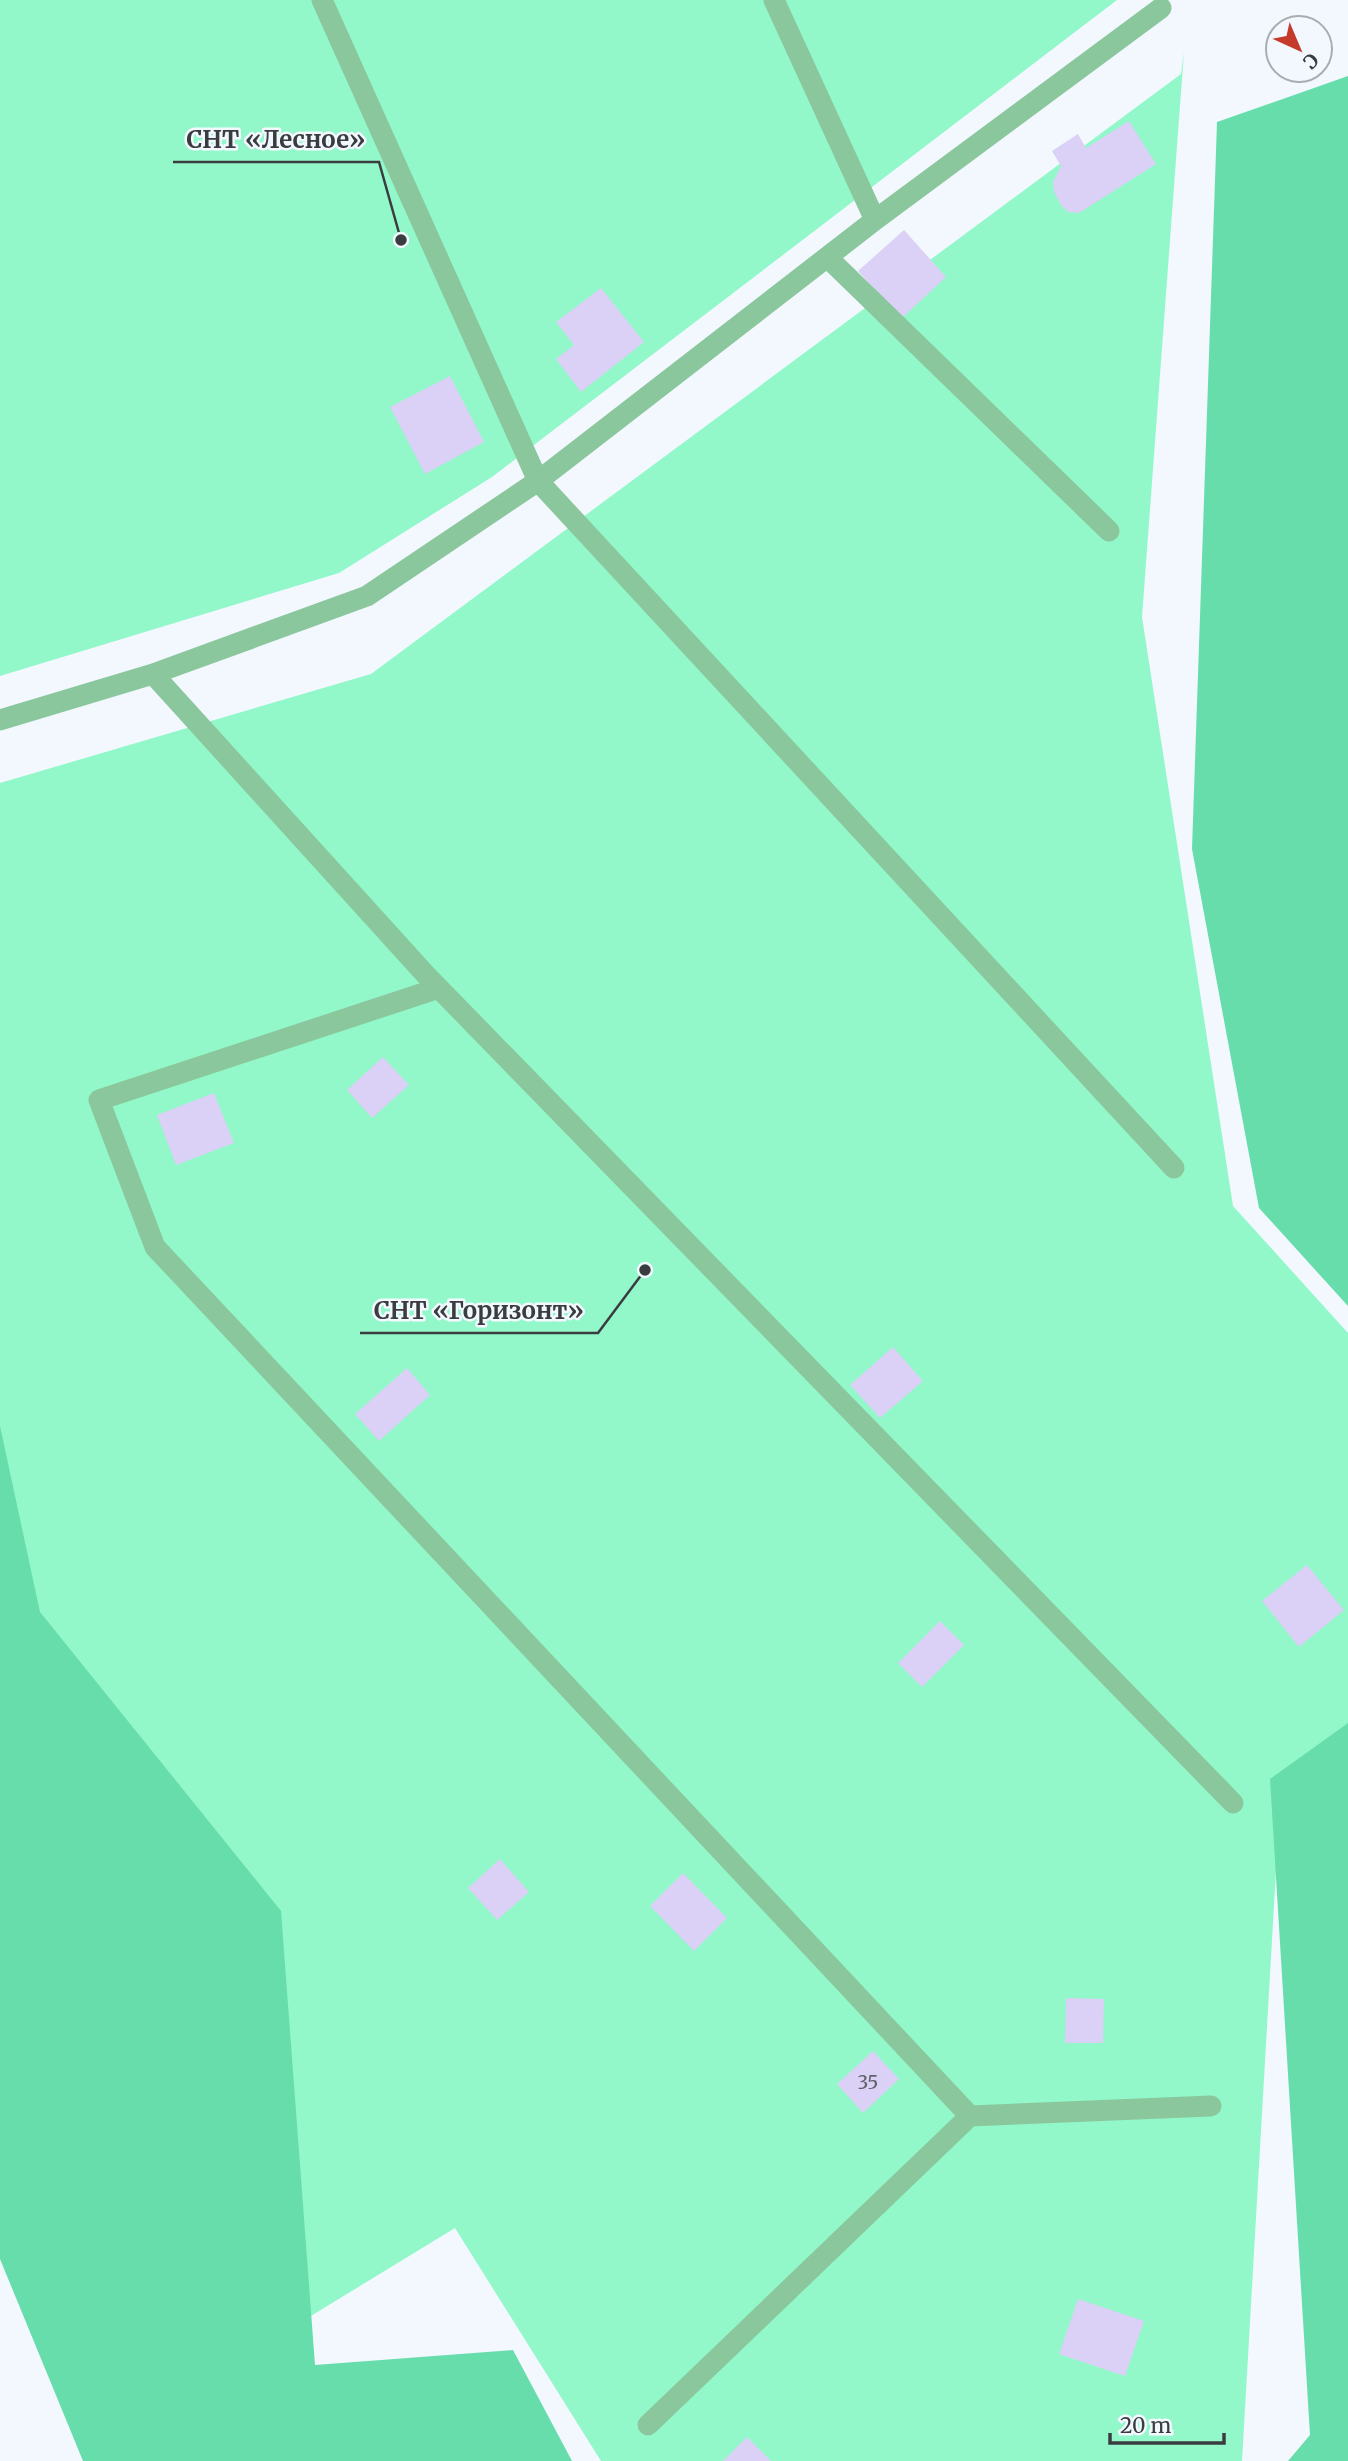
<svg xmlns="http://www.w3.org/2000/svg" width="1348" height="2461" font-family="Merriweather,serif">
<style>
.green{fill:#92f8ca}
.forest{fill:#68ddac}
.building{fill:#dbd0f5}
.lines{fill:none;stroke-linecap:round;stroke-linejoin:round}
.street{stroke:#8bc79d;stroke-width:21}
.labels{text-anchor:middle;stroke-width:5;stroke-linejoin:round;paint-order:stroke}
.number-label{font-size:19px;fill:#62626d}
.leader{fill:none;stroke:#3a3d40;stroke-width:2.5}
.callout-dot{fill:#3a3d40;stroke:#f2f8fe;stroke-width:2.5}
.callout-label{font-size:24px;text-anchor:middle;font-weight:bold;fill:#3a3d40;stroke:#f2f8fe;stroke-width:5;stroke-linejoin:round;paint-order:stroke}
</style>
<rect width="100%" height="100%" fill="#f2f8fe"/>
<!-- green -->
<path class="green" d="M 0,0 L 1117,0 L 492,477 L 339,573 L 0,676 Z
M 1184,52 L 1142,617 L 1233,1206 L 1348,1333 L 1348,1732 L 1280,1801 L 1242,2461 L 601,2461 L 455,2228 L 301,2322 L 0,1844 L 0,783 L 371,674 L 1181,74 Z"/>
<!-- forest -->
<path class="forest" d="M 1348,76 L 1348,1306 L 1259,1208 L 1192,849 L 1217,122 Z
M 0,1426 L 40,1612 L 281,1911 L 315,2365 L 513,2350 L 572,2461 L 83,2461 L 0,2259 Z
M 1348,1723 L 1348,2461 L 1288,2461 L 1310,2435 L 1270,1779 Z"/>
<!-- building -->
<path class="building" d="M 1129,121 L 1156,164 L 1079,213 L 1068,212 L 1061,205 L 1054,192 L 1053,182 L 1061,166 L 1052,151 L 1078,134 L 1086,148 Z
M 904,230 L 946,277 L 901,319 L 858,271 Z
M 601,288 L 644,342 L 581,392 L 556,359 L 574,345 L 556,322 Z
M 450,376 L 484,442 L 425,474 L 390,407 Z
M 383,1057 L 409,1085 L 372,1118 L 347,1090 Z
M 214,1093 L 234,1143 L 176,1165 L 157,1115 Z
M 893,1347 L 923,1381 L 880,1418 L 850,1385 Z
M 407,1368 L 430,1395 L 379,1441 L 355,1414 Z
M 1307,1565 L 1344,1610 L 1299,1647 L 1262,1601 Z
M 940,1621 L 964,1645 L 922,1687 L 898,1663 Z
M 500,1859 L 529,1892 L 497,1920 L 468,1888 Z
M 683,1873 L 727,1918 L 694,1951 L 650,1906 Z
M 1066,1998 L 1104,1999 L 1103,2043 L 1065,2043 Z
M 873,2051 L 899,2079 L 863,2113 L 837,2084 Z
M 1078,2299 L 1144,2321 L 1125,2376 L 1059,2354 Z
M 747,2437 L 771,2461 L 723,2461 Z"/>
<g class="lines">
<!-- street -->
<path class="street" d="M 322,0 L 538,481 L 1174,1168
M 774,0 L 875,220
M 827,257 L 1109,531
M 153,674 L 426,975 L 1233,1803
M 0,720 L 153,674 L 367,596 L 538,481 L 875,220 L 1161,8
M 439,988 L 99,1100 L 155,1247 L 970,2116
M 648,2425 L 970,2116 L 1211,2106"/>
</g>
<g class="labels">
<!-- number labels -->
<g class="number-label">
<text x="868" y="2089">35</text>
</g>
</g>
<!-- callouts -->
<path class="leader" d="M401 240L379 162H173M645 1270L598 1333H360"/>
<g class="callout-dot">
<circle cx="401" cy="240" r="7"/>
<circle cx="645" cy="1270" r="7"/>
</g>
<g class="callout-label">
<text x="276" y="148">СНТ «Лесное»</text>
<text x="479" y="1319">СНТ «Горизонт»</text>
</g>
<!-- north arrow -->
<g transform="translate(1299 49) rotate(136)"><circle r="33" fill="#f2f8fe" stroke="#a8adb2" stroke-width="2"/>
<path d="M0-5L12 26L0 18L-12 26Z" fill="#c63a2b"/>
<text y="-10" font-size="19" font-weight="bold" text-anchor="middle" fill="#3a3d40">С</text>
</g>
<!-- scale -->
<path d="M1110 2433v10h114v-10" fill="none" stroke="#3a3d40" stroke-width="3.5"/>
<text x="1120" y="2433" font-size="21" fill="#3a3d40" stroke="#f2f8fe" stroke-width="5" paint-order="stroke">20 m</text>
</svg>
